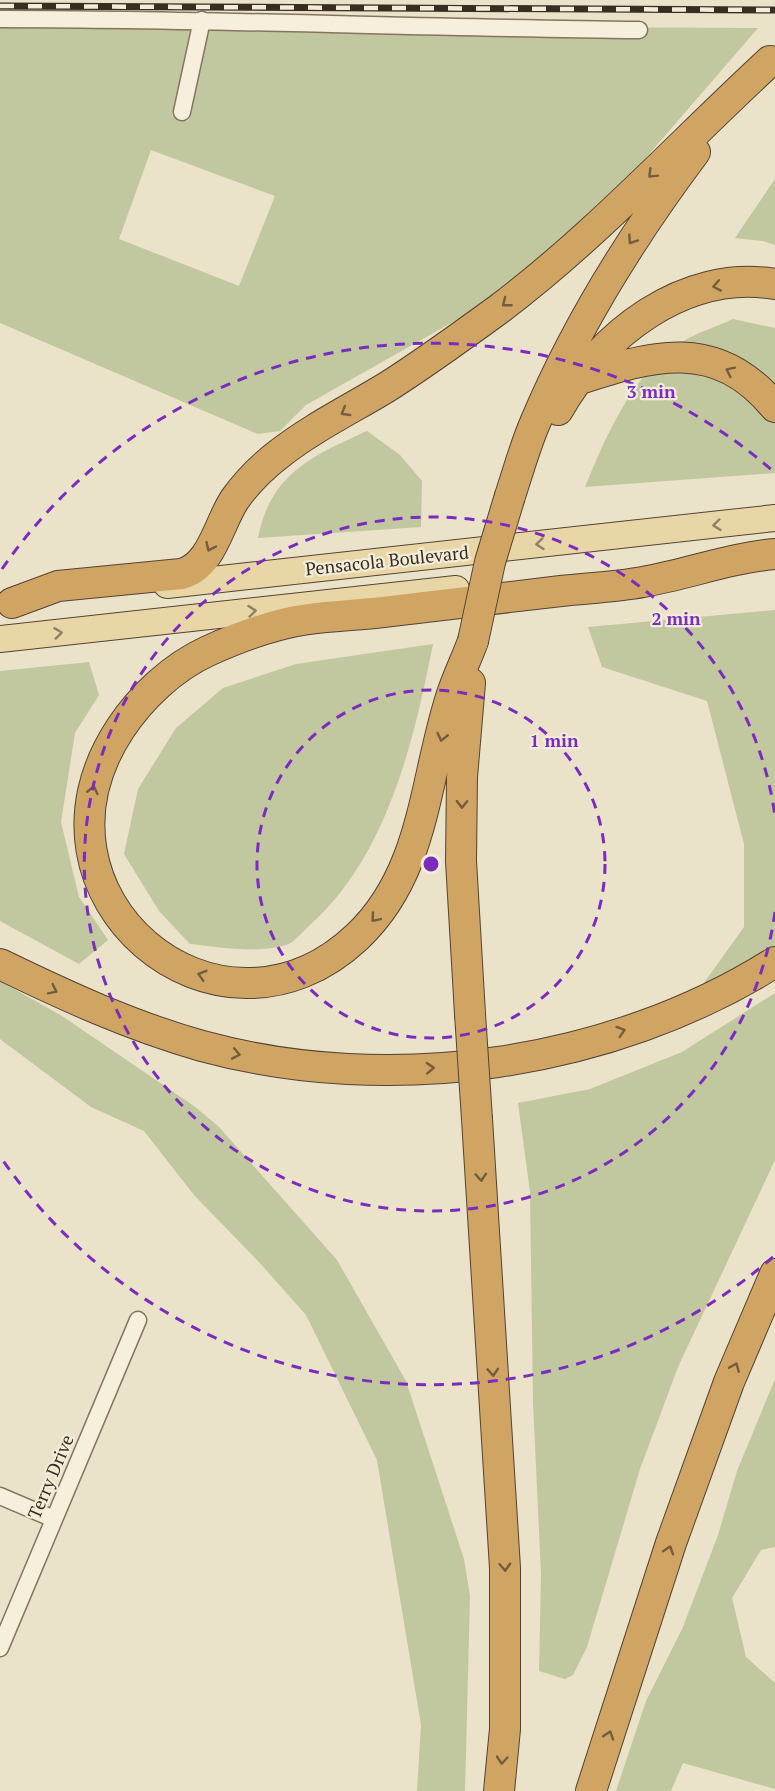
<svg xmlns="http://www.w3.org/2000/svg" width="775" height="1791" font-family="'PT Serif',serif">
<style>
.green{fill:#c1c79e;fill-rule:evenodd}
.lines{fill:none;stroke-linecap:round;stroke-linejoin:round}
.street-casing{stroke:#857560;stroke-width:19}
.primary-casing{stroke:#534333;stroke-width:28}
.highway-casing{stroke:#534333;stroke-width:32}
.street{stroke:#f6efdc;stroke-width:16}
.primary{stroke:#e9d6a6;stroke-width:26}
.highway{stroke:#d0a564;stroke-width:30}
.rail-casing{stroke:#372d21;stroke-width:7}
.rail{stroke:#f2ecd8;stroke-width:4.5;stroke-dasharray:14;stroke-linecap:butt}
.highway-bridge-casing{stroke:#534333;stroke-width:32;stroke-linecap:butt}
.highway-bridge{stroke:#d0a564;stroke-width:30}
.oneway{stroke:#745d3c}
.oneway2{stroke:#908264}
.ring{fill:none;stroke:#7b2cbf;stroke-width:3;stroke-dasharray:10 8}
.labels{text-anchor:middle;stroke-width:4.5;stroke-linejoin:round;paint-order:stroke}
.street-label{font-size:18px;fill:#372d21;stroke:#f2ecd8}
.centre{fill:#7b2cbf;stroke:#f2ecd8;stroke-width:3}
.ring-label{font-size:18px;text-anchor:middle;font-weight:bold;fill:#7b2cbf;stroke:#f2ecd8;stroke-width:4.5;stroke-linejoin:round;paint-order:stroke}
</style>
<rect width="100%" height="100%" fill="#eae2c9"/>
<!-- green -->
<path class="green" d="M 0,24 L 192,25 L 172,116 L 188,121 L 210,25 L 758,28 L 632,174 L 490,301 L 306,405 L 280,431 L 258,434 L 0,323 ZM 151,150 L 275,196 L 239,286 L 119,239 Z
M 775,179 L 775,245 L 763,241 L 735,238 Z
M 733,319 L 775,328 L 775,473 L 585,487 C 606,436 635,367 687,339 C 702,331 718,326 733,319 Z
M 367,431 L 400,455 L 422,481 L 421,527 L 258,538 C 270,474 312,456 367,431 Z
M 775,610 L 775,949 L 701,987 L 744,927 L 744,844 L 707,701 L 602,667 L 588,627 Z
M 433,644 C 414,741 387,856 310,925 C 303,931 294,943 286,945 C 256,954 220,947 190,944 L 159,911 L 124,854 L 138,789 L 176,728 L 223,688 L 296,664 Z
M 89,662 L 99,695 L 75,733 L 61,822 L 79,897 L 108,940 L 79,964 L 0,921 L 0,671 Z
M 0,981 L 62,1016 L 194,1106 L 219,1127 L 337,1260 L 406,1381 L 464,1559 L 470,1596 L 465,1791 L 417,1791 L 421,1725 L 377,1460 L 306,1315 L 258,1261 L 194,1195 L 144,1131 L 91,1107 L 0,1039 Z
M 775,993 L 775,1160 L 678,1367 L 640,1469 L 587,1647 L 573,1675 L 565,1679 L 539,1671 L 541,1574 L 533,1402 L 530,1192 L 518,1103 L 590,1089 L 682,1052 Z
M 775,1379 L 775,1547 L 761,1550 L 732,1598 L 746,1657 L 775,1683 L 775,1789 L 683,1763 L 671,1791 L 616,1791 L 646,1701 L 683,1627 L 718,1535 L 737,1471 Z"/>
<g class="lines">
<defs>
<path id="street" d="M 0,19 C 213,19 426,28 639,30
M 182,112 L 202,20
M 0,1496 L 54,1519
M 0,1648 L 138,1320"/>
<path id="primary" d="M 167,585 L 775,518
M 0,639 L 456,589"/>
<path id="highway" d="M 577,380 C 653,355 716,336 775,407
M 558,410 C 600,335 684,269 775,284
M 510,496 C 518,472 525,446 535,423 C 576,325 632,236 695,152
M 12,603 L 58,586 L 181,574 C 212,567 219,522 235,499 C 247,482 262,467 279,454 C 312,428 351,409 387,387 C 425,363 462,336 499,309 C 597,235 680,144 770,61
M 473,641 C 466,660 457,678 451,697 C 424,781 425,873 357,937 C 218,1068 11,895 120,729 C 141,697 173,667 208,651 C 230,641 256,631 279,625 C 311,616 349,616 383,612 C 442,605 502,598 561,591 C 589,588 616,587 643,582 C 688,574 730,558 775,554
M 470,683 L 462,777 L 461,861 L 470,1014
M 0,964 C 66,996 131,1026 202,1046 C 390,1097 610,1066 775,962
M 477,1119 L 505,1568 L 505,1729 L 499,1791
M 591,1791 L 671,1543 L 729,1382 L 775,1274"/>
</defs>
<!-- street casing -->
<use href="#street" class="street-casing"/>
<!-- primary casing -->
<use href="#primary" class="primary-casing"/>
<!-- highway casing -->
<use href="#highway" class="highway-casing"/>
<!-- street -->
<use href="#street" class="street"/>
<!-- primary -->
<use href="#primary" class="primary"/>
<!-- highway -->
<use href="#highway" class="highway"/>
<defs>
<path id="rail" d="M 0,6 L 775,10"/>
</defs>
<!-- rail casing -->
<use href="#rail" class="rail-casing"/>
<!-- rail -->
<use href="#rail" class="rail"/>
<defs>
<path id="highway-bridge" d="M 473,641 L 490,562 L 510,496
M 470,1014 L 477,1119"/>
</defs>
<!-- highway-bridge casing -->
<use href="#highway-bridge" class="highway-bridge-casing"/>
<!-- highway-bridge -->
<use href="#highway-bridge" class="highway-bridge"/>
</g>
<!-- one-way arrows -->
<defs><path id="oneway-chevron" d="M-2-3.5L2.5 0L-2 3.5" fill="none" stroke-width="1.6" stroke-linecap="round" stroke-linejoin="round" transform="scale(1.5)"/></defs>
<g class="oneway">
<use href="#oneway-chevron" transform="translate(652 174) rotate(135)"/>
<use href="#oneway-chevron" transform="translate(632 240) rotate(124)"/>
<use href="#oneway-chevron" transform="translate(717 286) rotate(169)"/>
<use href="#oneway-chevron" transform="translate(506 303) rotate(142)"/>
<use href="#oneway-chevron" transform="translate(730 371) rotate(-154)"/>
<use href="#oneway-chevron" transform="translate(345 412) rotate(149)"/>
<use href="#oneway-chevron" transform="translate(210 547) rotate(115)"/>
<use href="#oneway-chevron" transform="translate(442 737) rotate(103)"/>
<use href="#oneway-chevron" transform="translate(93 790) rotate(-77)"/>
<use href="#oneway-chevron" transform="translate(462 804) rotate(91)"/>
<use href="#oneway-chevron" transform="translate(375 918) rotate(130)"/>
<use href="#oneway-chevron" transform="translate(202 975) rotate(-163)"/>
<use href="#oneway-chevron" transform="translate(53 990) rotate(26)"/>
<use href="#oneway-chevron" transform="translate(621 1031) rotate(-18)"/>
<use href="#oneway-chevron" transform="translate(236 1054) rotate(11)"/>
<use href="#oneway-chevron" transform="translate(430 1068) rotate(-3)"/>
<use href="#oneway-chevron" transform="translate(481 1177) rotate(86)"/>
<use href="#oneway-chevron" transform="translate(735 1367) rotate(-68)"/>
<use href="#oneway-chevron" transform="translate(493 1372) rotate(86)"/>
<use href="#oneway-chevron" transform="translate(669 1550) rotate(-72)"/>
<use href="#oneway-chevron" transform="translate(505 1567) rotate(87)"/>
<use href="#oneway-chevron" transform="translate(609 1735) rotate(-72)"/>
<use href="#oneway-chevron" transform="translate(502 1760) rotate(95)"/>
</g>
<g class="oneway2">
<use href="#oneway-chevron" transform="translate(717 525) rotate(174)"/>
<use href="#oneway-chevron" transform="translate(540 544) rotate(174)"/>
<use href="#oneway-chevron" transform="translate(252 611) rotate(-6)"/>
<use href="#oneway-chevron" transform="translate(58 633) rotate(-7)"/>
</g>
<!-- distance rings -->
<g class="ring">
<circle cx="431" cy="864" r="174"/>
<path d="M775 912A347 347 0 1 1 775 816"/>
<path d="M773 1257A521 521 0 0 1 2 1159M2 569A521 521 0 0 1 773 471"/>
</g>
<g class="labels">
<!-- street labels -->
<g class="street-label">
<text transform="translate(387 561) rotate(-6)" y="6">Pensacola Boulevard</text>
<text transform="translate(51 1477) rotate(-67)" y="6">Terry Drive</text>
</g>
</g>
<circle cx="431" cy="864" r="9" class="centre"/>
<g class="ring-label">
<text x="651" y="398">3 min</text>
<text x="676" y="625">2 min</text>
<text x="554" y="747">1 min</text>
</g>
</svg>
